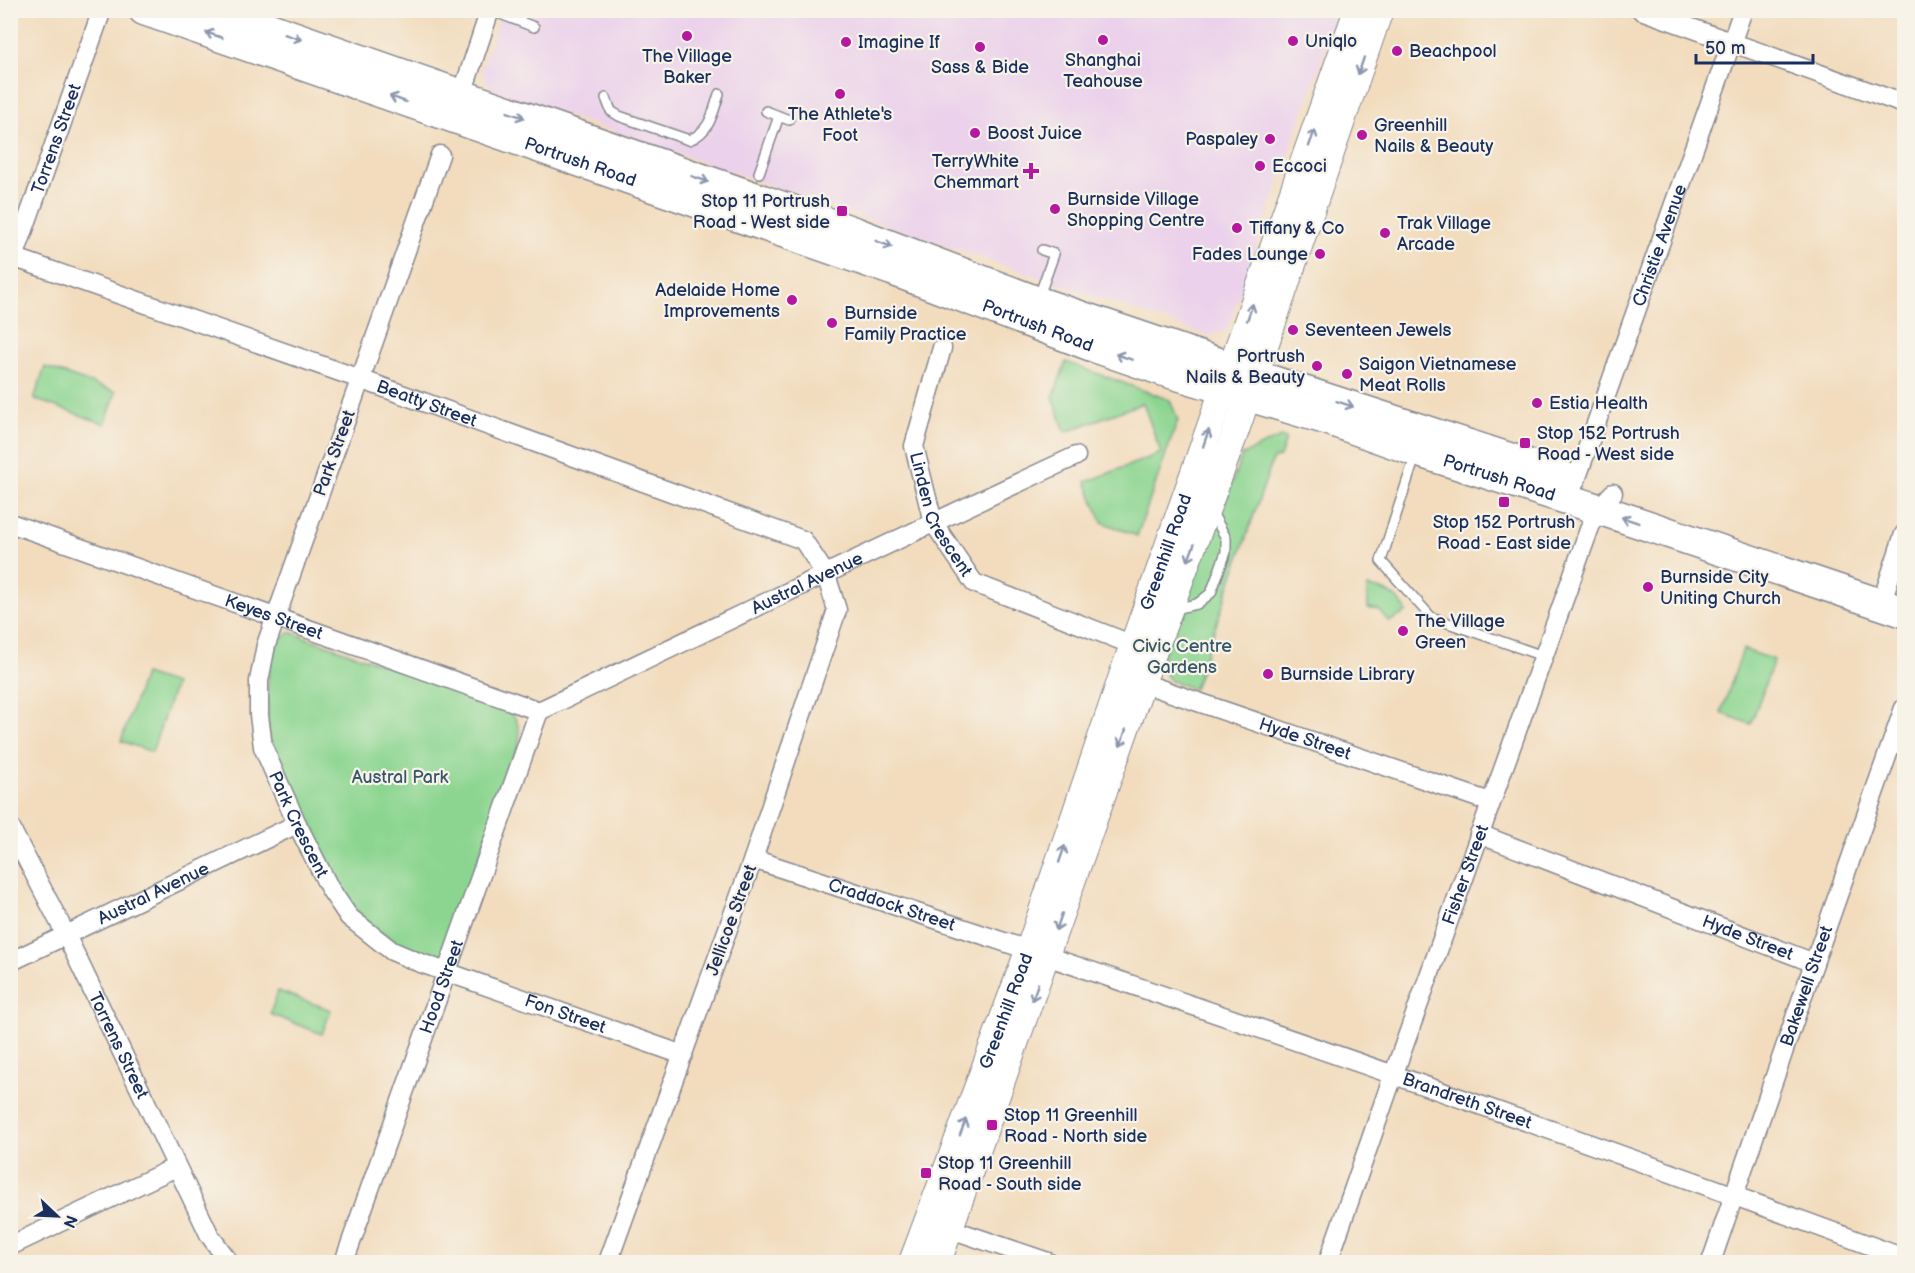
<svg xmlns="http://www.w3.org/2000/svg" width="1915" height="1273" font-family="'Balsamiq Sans',sans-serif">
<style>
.built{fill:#ebd1eb}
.green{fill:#8cd590;stroke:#548277;stroke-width:1.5}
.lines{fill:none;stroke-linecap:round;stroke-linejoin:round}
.service-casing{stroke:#86868e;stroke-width:12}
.minor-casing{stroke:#86868e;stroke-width:21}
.secondary-casing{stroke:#86868e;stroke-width:28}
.trunk-casing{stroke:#86868e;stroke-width:33}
.service{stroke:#fff;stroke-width:9}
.minor{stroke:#fff;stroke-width:18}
.secondary{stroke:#fff;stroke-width:26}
.trunk{stroke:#fff;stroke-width:30}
.oneway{stroke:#8d97ae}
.poi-dot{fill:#b5179e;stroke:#f7f3e8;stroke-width:2}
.labels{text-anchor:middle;stroke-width:4.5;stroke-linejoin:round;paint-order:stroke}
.poi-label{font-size:18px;fill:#1b2f5e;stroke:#f7f3e8;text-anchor:start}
.street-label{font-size:18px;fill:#1b2f5e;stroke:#f7f3e8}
.park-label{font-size:18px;fill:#37586a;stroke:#f7f3e8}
</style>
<rect width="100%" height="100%" fill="#f7f3e8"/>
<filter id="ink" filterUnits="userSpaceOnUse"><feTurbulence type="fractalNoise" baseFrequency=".0167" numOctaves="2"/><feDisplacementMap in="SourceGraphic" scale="12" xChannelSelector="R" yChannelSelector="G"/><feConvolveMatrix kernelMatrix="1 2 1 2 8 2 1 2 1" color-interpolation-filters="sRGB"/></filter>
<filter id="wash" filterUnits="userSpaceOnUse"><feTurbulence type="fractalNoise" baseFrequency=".008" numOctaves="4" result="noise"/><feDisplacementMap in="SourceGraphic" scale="24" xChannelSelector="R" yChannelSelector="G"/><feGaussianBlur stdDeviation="1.35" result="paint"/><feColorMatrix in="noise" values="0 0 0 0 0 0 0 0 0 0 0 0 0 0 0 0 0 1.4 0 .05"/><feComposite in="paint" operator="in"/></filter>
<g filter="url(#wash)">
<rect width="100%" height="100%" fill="#f2dcbd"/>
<!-- built -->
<path class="built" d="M 1325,10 L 1334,24 L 1227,330 L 1209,336 L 491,89 L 481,71 L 502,11 Z"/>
<!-- green -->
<path class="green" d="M 1066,362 L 1170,400 L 1178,420 L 1137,536 L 1102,522 L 1086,482 L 1161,453 L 1143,403 L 1065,432 L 1053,397 Z
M 45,367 L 116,392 L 105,424 L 34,399 Z
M 1280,437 L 1286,439 L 1280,457 L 1273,459 L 1194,689 L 1171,681 L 1159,667 L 1211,524 L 1223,508 L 1242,455 Z
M 1367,587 C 1385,589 1398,595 1407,612 L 1389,622 L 1379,610 L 1368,608 Z
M 290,632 L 508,709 C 518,718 521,730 519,744 L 442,962 L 399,947 L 352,908 L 339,888 L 269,739 L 267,695 L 270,660 L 280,639 Z
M 1743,649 L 1774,660 L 1751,724 L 1721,713 Z
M 144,674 L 175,684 L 152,752 L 121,741 Z
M 278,991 L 331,1010 L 322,1034 L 270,1014 Z"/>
</g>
<g filter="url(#ink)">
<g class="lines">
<defs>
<path id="service" d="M 490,10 L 534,27
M 606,98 L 611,111 L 619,116 L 689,140 C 710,132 713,113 719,94
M 766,111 L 789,120
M 759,173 L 779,116
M 1038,299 L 1054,254 L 1042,250
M 1416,454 L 1381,561 L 1431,617 L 1543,656
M 1174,609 L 1197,604 L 1211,593 L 1226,552 L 1226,538 L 1211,511"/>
<g id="minor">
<path d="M 1641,10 L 1904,104"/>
<path d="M 459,103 L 490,10"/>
<path id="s1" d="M 440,155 L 266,645 L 259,681 L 259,715 L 263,747 L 297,824 L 330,889 L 349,917 L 392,951 L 418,962 L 683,1055"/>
<path id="s2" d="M 10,256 L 360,379 L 803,540 L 826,575 L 837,610 L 753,859 L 608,1262"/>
<path id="s3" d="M 11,266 L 102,10"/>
<path id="s4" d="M 942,348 L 914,446 L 933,522 L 974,583 L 1133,645"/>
<path id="s5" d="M 1576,480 L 1743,10"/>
<path id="s6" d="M 10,523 L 539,711"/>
<path d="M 1881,604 L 1904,534"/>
<path id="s7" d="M 1131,679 L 1490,802"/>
<path id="s8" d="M 539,711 C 718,626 896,539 1076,456"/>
<path id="s9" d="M 10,827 L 66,935 L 210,1236 L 229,1262"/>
<path id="s10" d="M 1479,834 L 1814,963"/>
<path id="s11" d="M 753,859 C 1139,985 1523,1117 1904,1258"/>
<path id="s12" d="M 10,962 L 297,824"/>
<path d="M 939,1225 L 1048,1262"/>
<path d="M 10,1246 L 176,1167"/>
<path id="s13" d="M 344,1262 L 539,711"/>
<path id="s14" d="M 1328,1262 L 1393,1076 L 1590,527 L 1598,509 L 1613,493"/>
<path id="s15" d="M 1711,1262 L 1814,963 L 1904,708"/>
</g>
<g id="secondary">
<path id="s16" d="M 912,1262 L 1029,949 L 1122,676 L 1357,10"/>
<path d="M 938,1262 L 1142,683 L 1233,439 L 1380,10"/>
</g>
<g id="trunk">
<path id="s17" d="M 144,10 L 892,270 L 1097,348 L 1164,371 L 1329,420 L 1416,451 L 1598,509 L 1904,612"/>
<path d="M 218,10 L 854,232 L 1038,302 L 1254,375 L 1561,475"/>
</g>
</defs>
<!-- service casing -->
<use href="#service" class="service-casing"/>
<!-- minor casing -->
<use href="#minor" class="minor-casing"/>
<!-- secondary casing -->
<use href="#secondary" class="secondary-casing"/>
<!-- trunk casing -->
<use href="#trunk" class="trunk-casing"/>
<!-- service -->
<use href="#service" class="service"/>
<!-- minor -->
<use href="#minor" class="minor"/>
<!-- secondary -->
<use href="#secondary" class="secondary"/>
<!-- trunk -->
<use href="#trunk" class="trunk"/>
</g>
<!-- one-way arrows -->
<defs><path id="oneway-shaft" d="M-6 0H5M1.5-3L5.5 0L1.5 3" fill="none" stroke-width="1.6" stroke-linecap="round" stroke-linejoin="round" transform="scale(1.5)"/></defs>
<g class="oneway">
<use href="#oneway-shaft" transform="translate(214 35) rotate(-161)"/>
<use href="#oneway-shaft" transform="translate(293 37) rotate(19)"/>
<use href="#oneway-shaft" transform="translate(1361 66) rotate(109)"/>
<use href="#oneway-shaft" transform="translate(398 99) rotate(-160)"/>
<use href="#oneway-shaft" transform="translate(516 115) rotate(19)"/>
<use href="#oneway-shaft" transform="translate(1312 138) rotate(-70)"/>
<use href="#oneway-shaft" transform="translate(700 179) rotate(19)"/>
<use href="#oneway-shaft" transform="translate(884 244) rotate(21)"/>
<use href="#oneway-shaft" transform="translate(1250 312) rotate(-71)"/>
<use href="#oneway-shaft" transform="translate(1124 357) rotate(-161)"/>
<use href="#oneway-shaft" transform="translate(1345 404) rotate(18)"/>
<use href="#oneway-shaft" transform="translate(1206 438) rotate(-71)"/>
<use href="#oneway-shaft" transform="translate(1630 520) rotate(-161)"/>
<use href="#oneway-shaft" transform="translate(1191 553) rotate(111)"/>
<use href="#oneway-shaft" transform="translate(1123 738) rotate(109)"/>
<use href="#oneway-shaft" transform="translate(1062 854) rotate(-71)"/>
<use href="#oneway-shaft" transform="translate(1059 922) rotate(109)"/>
<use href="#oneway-shaft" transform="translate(1035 992) rotate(110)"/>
<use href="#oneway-shaft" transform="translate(963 1127) rotate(-69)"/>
</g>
</g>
<!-- markers -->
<g class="poi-dot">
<circle cx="687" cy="36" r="6"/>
<circle cx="1103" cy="40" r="6"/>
<circle cx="1293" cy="41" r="6"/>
<circle cx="846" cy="42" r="6"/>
<circle cx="980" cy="47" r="6"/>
<circle cx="1397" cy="51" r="6"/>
<circle cx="840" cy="94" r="6"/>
<circle cx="975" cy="133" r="6"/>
<circle cx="1362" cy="135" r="6"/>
<circle cx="1270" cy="139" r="6"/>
<circle cx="1260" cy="166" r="6"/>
<path d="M1028 162h6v6h6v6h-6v6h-6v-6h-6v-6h6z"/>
<circle cx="1055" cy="209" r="6"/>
<rect x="836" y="205" width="12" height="12" rx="3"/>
<circle cx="1237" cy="228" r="6"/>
<circle cx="1385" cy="233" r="6"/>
<circle cx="1320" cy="254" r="6"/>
<circle cx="792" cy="300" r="6"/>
<circle cx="832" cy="323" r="6"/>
<circle cx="1293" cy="330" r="6"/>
<circle cx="1317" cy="366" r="6"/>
<circle cx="1347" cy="374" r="6"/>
<circle cx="1537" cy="403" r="6"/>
<rect x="1519" y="437" width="12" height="12" rx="3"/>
<rect x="1498" y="496" width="12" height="12" rx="3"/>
<circle cx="1648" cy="587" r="6"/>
<circle cx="1403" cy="631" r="6"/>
<circle cx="1268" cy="674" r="6"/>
<rect x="986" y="1119" width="12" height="12" rx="3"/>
<rect x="920" y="1167" width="12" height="12" rx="3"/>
</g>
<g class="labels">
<!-- poi labels -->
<g class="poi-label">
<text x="1305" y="47">Uniqlo</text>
<text x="858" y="48">Imagine If</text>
<text x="1409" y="57">Beachpool</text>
<text x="687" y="62" text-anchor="middle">The Village<tspan x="687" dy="21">Baker</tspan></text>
<text x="1103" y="66" text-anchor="middle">Shanghai<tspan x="1103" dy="21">Teahouse</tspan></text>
<text x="980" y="73" text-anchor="middle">Sass &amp; Bide</text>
<text x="840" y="120" text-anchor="middle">The Athlete's<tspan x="840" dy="21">Foot</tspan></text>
<text x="1374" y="131">Greenhill<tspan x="1374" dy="21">Nails &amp; Beauty</tspan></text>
<text x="987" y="139">Boost Juice</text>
<text x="1258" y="145" text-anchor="end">Paspaley</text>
<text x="1019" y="167" text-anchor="end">TerryWhite<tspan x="1019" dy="21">Chemmart</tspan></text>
<text x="1272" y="172">Eccoci</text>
<text x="1067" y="205">Burnside Village<tspan x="1067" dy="21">Shopping Centre</tspan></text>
<text x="830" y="207" text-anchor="end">Stop 11 Portrush<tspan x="830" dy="21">Road - West side</tspan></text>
<text x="1397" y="229">Trak Village<tspan x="1397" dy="21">Arcade</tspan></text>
<text x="1249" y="234">Tiffany &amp; Co</text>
<text x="1308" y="260" text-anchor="end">Fades Lounge</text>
<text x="780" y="296" text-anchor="end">Adelaide Home<tspan x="780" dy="21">Improvements</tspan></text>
<text x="844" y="319">Burnside<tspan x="844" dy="21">Family Practice</tspan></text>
<text x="1305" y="336">Seventeen Jewels</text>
<text x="1305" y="362" text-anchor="end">Portrush<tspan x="1305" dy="21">Nails &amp; Beauty</tspan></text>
<text x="1359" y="370">Saigon Vietnamese<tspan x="1359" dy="21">Meat Rolls</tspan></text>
<text x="1549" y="409">Estia Health</text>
<text x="1537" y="439">Stop 152 Portrush<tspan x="1537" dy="21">Road - West side</tspan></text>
<text x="1504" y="528" text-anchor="middle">Stop 152 Portrush<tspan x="1504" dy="21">Road - East side</tspan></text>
<text x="1660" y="583">Burnside City<tspan x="1660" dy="21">Uniting Church</tspan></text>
<text x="1415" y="627">The Village<tspan x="1415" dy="21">Green</tspan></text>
<text x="1280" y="680">Burnside Library</text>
<text x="1004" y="1121">Stop 11 Greenhill<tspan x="1004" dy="21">Road - North side</tspan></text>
<text x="938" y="1169">Stop 11 Greenhill<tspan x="938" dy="21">Road - South side</tspan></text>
</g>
<!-- street labels -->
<g class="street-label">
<text dy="6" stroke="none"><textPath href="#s3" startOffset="135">Torrens Street</textPath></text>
<text dy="6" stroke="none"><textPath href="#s17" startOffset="462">Portrush Road</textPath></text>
<text dy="6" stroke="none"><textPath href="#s5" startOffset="249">Christie Avenue</textPath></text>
<text dy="6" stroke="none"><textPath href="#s17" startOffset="948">Portrush Road</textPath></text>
<text dy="6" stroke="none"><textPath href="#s2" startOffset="442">Beatty Street</textPath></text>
<text transform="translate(334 453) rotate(-70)" y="6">Park Street</text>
<text dy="6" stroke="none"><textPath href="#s17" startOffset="1434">Portrush Road</textPath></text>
<text dy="6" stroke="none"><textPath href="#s4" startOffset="176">Linden Crescent</textPath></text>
<text dy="6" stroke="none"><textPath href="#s16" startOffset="754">Greenhill Road</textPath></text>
<text dy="6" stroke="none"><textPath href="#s8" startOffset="297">Austral Avenue</textPath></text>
<text dy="6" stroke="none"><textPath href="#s6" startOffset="280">Keyes Street</textPath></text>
<text dy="6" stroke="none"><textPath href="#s7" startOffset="184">Hyde Street</textPath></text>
<text dy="6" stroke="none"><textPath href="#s1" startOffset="708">Park Crescent</textPath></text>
<text dy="6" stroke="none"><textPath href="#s14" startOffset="411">Fisher Street</textPath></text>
<text dy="6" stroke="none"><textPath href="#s12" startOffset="159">Austral Avenue</textPath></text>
<text dy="6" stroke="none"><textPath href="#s11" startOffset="146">Craddock Street</textPath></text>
<text transform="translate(731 920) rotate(-70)" y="6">Jellicoe Street</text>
<text dy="6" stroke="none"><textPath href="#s10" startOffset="288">Hyde Street</textPath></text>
<text dy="6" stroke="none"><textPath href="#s15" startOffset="292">Bakewell Street</textPath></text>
<text dy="6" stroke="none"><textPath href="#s13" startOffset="292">Hood Street</textPath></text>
<text dy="6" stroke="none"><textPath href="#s16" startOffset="268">Greenhill Road</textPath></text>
<text dy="6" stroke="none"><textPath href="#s1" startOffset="1053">Fon Street</textPath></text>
<text dy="6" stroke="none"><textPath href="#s9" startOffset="244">Torrens Street</textPath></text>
<text dy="6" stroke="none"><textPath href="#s11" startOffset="754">Brandreth Street</textPath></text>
</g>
<!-- park labels -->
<g class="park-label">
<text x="1182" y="652">Civic Centre<tspan x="1182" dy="21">Gardens</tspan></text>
<text x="400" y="783">Austral Park</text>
</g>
</g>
<!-- margin -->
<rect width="1915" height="1273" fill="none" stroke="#f7f3e8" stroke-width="36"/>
<!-- north arrow -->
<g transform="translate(57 1216) rotate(113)" stroke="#f7f3e8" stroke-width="4.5" paint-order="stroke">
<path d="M0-4.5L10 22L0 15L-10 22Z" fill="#1b2f5e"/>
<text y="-9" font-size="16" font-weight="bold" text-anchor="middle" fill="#1b2f5e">N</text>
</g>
<!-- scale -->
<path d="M1696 54v9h117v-9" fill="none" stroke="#1b2f5e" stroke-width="3"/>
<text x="1705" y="54" font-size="18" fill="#1b2f5e" stroke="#f7f3e8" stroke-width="4.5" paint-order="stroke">50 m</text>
</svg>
